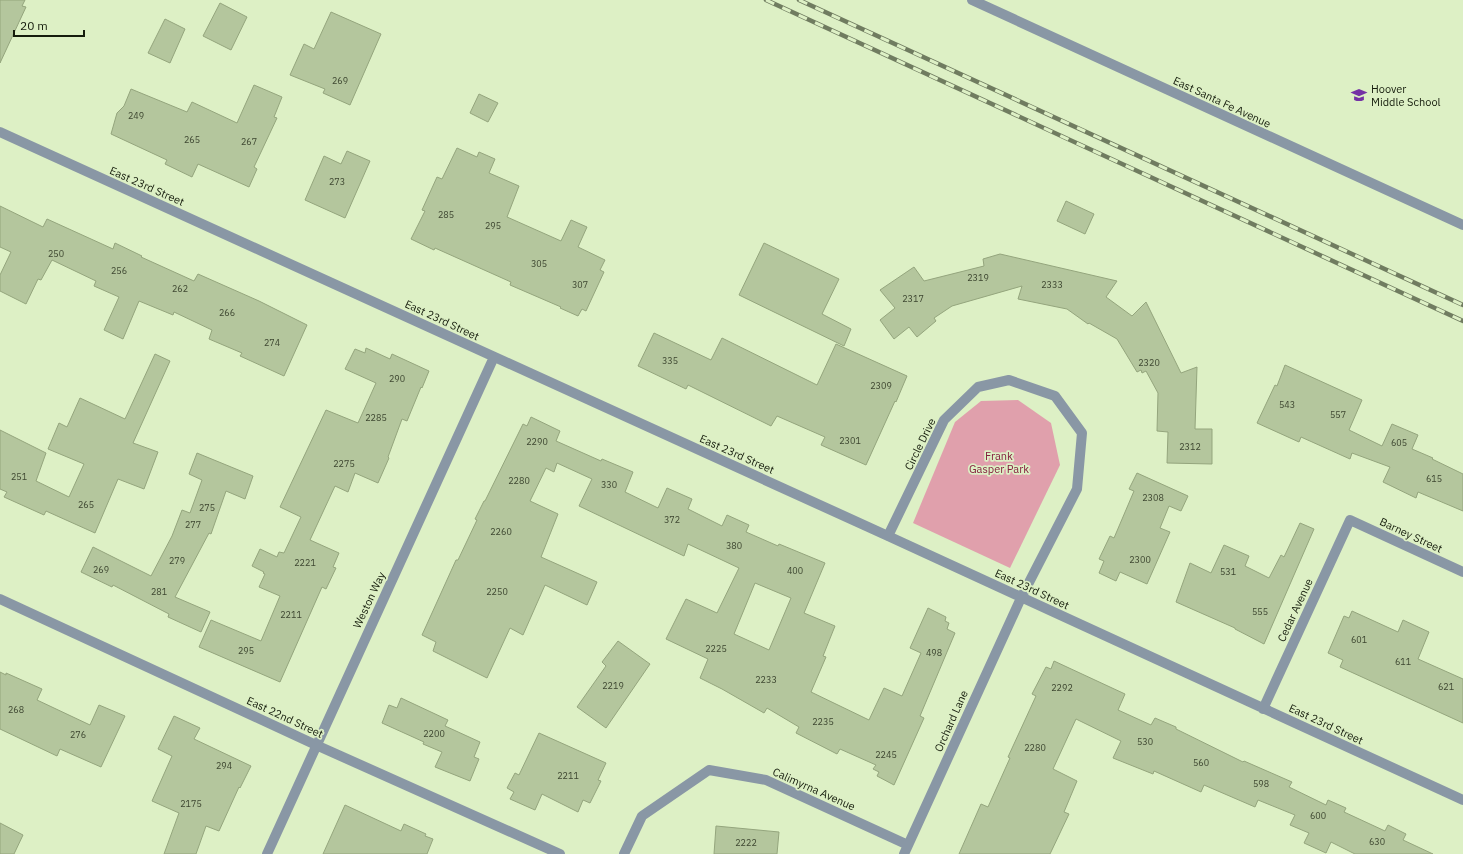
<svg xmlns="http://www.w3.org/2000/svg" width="1463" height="854" font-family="'IBM Plex Sans',sans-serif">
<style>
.green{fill:#e0a0ac}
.building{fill:#b4c69d;stroke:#94a57d;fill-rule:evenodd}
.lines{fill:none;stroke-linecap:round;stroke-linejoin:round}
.minor{stroke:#8997a5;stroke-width:10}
.rail-casing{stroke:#707c60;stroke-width:4.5}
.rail{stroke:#ddf0c5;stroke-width:3;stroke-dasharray:9;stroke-linecap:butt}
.labels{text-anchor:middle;stroke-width:3.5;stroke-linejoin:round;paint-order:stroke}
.number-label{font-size:9px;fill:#3d4630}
.poi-label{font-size:11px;fill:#151c0c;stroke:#ddf0c5;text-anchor:start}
.street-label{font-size:11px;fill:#151c0c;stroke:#ddf0c5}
.park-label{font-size:11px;fill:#831d3d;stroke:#ddf0c5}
</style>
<rect width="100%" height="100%" fill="#ddf0c5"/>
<!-- green -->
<path class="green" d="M 1018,400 L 1051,423 L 1060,465 L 1010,568 L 913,523 L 955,422 L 981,401 Z"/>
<!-- building -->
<path class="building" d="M 0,0 L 25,0 L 22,6 L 26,7 L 0,63 Z
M 220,3 L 247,17 L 231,50 L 203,36 Z
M 331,12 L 381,34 L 350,105 L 323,93 L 325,89 L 290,75 L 304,44 L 314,49 Z
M 165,19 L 185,29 L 170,63 L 148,53 Z
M 254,85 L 282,97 L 274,117 L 277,118 L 254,167 L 257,169 L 249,187 L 198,164 L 192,177 L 165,164 L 167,160 L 111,134 L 117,113 L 124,106 L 131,89 L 187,112 L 192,102 L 237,123 Z
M 479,94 L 498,103 L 488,122 L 470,113 Z
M 457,148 L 477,157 L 479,152 L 495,159 L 489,173 L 519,186 L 507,217 L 561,241 L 571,220 L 587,227 L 578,247 L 605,260 L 600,270 L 604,272 L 586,311 L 582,309 L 578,316 L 560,308 L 561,307 L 510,285 L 511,282 L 435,248 L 434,250 L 411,239 L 425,211 L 422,210 L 437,177 L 442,179 Z
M 347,151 L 370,161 L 345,218 L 305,200 L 324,156 L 341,164 Z
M 1066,201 L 1094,214 L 1085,234 L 1057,221 Z
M 0,206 L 43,227 L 47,219 L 113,249 L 115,243 L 142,256 L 141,257 L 194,281 L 198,274 L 259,301 L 307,325 L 284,376 L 240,356 L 242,353 L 209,339 L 212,330 L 174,312 L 173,315 L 139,301 L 123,339 L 104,330 L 119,297 L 94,286 L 96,281 L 52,260 L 41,280 L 38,279 L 26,304 L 0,291 L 0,275 L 11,252 L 0,247 Z
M 764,243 L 839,279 L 822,314 L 851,329 L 844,346 L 739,295 Z
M 1000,254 L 1117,281 L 1106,297 L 1132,316 L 1146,302 L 1181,373 L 1197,367 L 1195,429 L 1212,429 L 1212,464 L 1167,463 L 1168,432 L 1157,431 L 1158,393 L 1146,371 L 1142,373 L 1141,370 L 1137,372 L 1117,339 L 1089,323 L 1088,324 L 1067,309 L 1018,299 L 1022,286 L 952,306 L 934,318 L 936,321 L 917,337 L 909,327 L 894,339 L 880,320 L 895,308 L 880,290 L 914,267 L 924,281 L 984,266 L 983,259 Z
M 654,333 L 711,360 L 722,338 L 817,385 L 836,344 L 907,376 L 896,402 L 895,401 L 866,465 L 821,445 L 825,437 L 777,416 L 771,426 L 688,385 L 686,389 L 638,366 Z
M 366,348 L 390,359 L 392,354 L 429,371 L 422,388 L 421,387 L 407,421 L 402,419 L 388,457 L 389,458 L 378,483 L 355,473 L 348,492 L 335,486 L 310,540 L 339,553 L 333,567 L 336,568 L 326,589 L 322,587 L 280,682 L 199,647 L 211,620 L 261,641 L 280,596 L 259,587 L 265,574 L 263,573 L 264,572 L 252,566 L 260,549 L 277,557 L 279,552 L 284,553 L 301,517 L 280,507 L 326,410 L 358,423 L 376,383 L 345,369 L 355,349 L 365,353 Z
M 155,354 L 170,361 L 133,443 L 158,452 L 144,489 L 118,479 L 95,533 L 46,511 L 44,515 L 4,497 L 7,492 L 0,489 L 0,430 L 46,453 L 36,481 L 69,497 L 84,464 L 48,449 L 59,423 L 67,427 L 80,398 L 125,419 Z
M 1285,365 L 1362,400 L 1349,430 L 1382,446 L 1392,424 L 1418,435 L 1412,449 L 1433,458 L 1432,459 L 1463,474 L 1463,511 L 1418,492 L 1416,498 L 1383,482 L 1390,467 L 1352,453 L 1350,459 L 1301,437 L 1299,442 L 1257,423 L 1275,385 L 1277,386 Z
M 531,417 L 560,431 L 556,441 L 601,461 L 602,459 L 633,472 L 625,492 L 658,508 L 667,488 L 692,499 L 688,509 L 722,526 L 727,515 L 749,525 L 746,532 L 778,546 L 779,544 L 825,563 L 804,613 L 835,626 L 823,656 L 826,657 L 811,692 L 869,720 L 884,688 L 902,696 L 921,653 L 910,648 L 928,608 L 946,617 L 945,621 L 949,623 L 947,629 L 955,633 L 920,716 L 924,718 L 894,785 L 877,776 L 879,772 L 873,769 L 876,765 L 840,749 L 837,754 L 796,733 L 799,727 L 767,708 L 764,713 L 722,689 L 700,678 L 708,659 L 666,639 L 686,599 L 717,613 L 739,568 L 688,544 L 684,556 L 579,506 L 592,479 L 557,463 L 554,472 L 546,468 L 530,501 L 558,514 L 541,557 L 597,582 L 587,605 L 545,585 L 523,635 L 510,628 L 487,678 L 433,651 L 436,642 L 422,635 L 456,560 L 458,560 L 477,520 L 475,519 L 484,501 L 485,501 L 523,424 L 527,426 ZM 755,583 L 791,598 L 769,650 L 734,634 Z
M 197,453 L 253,476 L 245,499 L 226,491 L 211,534 L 209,533 L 175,597 L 210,612 L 201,632 L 168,617 L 169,614 L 113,585 L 112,587 L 81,572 L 93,547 L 151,576 L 172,536 L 182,510 L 190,513 L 202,480 L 189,474 Z
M 1137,473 L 1188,496 L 1181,511 L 1169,506 L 1160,528 L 1170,532 L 1147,584 L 1120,572 L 1116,581 L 1099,573 L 1104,561 L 1099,559 L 1110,536 L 1114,538 L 1134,491 L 1129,489 Z
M 1300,523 L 1314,529 L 1264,644 L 1235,629 L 1235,628 L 1176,602 L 1190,563 L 1211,573 L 1224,545 L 1249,556 L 1245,566 L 1269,578 L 1281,555 L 1284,557 Z
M 1352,611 L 1398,632 L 1403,620 L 1429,632 L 1418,659 L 1463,679 L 1463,723 L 1340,667 L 1343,660 L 1328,653 L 1344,616 L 1349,618 Z
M 618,641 L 650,664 L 606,728 L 577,707 L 606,666 L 602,662 Z
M 1054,661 L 1125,694 L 1118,710 L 1151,725 L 1155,718 L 1176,727 L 1176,729 L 1243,762 L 1244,761 L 1292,782 L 1289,787 L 1326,805 L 1328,800 L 1346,808 L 1344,812 L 1385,831 L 1388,825 L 1406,834 L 1403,840 L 1433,854 L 1355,854 L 1331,842 L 1326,853 L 1304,843 L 1309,833 L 1290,825 L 1295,815 L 1258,800 L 1255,807 L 1204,785 L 1201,792 L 1154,771 L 1153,774 L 1113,758 L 1121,741 L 1076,719 L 1053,769 L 1077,781 L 1064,812 L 1069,814 L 1050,854 L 959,854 L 981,804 L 988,807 L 1010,758 L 1008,757 L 1036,696 L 1032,694 L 1046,667 L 1051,669 Z
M 0,672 L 6,675 L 6,673 L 42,689 L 37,700 L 90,725 L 99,705 L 125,716 L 101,767 L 60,749 L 57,756 L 0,729 Z
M 401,698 L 448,720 L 445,726 L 480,742 L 474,757 L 479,759 L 470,781 L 435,767 L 442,752 L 423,744 L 424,742 L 382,723 L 389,705 L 397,708 Z
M 174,716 L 200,728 L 194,739 L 251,766 L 240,788 L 239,787 L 219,831 L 206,826 L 196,854 L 164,854 L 179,813 L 152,801 L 172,756 L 158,749 Z
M 539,733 L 606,763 L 598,780 L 601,781 L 590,803 L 583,800 L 578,812 L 542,794 L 535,810 L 510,799 L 514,792 L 507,788 L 515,773 L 519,775 Z
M 345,805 L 401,831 L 404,824 L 426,834 L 425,836 L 433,839 L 427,854 L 323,854 Z
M 0,823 L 23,835 L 14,854 L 0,854 Z
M 716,826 L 779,832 L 777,854 L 714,854 Z"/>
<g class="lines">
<!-- minor -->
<path class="minor" d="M 972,0 L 1463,225
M 0,132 L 888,536 L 1463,800
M 888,536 L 944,420 L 978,387 L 1009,380 L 1055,396 L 1082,433 L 1077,489 L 1021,598 L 904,854
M 0,599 L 316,745 L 560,854
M 1263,709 L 1350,520 L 1463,572
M 267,854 L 494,357
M 624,854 L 642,816 L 709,770 L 766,780 L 908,845"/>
<defs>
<path id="rail" d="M 766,0 L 1463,321
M 799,0 L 1463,305"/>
</defs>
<!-- rail casing -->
<use href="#rail" class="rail-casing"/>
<!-- rail -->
<use href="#rail" class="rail"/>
</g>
<!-- icons -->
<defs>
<symbol id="school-bare" viewBox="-9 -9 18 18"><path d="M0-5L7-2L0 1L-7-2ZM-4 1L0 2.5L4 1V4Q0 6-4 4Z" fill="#7431a5" stroke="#ddf0c5" stroke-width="2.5" paint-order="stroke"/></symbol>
</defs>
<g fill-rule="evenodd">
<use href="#school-bare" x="1348" y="84" width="22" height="22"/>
</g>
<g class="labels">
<!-- number labels -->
<g class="number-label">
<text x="340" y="84">269</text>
<text x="136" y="119">249</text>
<text x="192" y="143">265</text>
<text x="249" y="145">267</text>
<text x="337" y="185">273</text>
<text x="446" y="218">285</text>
<text x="493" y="229">295</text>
<text x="56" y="257">250</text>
<text x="539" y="267">305</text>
<text x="119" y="274">256</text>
<text x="978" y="281">2319</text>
<text x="580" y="288">307</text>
<text x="1052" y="288">2333</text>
<text x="180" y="292">262</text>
<text x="913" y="302">2317</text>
<text x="227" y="316">266</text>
<text x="272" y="346">274</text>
<text x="670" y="364">335</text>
<text x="1149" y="366">2320</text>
<text x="397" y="382">290</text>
<text x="881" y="389">2309</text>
<text x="1287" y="408">543</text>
<text x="1338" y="418">557</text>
<text x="376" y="421">2285</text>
<text x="850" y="444">2301</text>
<text x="537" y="445">2290</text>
<text x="1399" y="446">605</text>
<text x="1190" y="450">2312</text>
<text x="344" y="467">2275</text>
<text x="19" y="480">251</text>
<text x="1434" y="482">615</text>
<text x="519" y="484">2280</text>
<text x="609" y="488">330</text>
<text x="1153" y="501">2308</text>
<text x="86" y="508">265</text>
<text x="207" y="511">275</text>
<text x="672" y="523">372</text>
<text x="193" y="528">277</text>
<text x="501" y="535">2260</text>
<text x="734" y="549">380</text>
<text x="1140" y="563">2300</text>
<text x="177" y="564">279</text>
<text x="305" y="566">2221</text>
<text x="101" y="573">269</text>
<text x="795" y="574">400</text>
<text x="1228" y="575">531</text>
<text x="159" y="595">281</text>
<text x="497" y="595">2250</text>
<text x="1260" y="615">555</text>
<text x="291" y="618">2211</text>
<text x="1359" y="643">601</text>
<text x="716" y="652">2225</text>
<text x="246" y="654">295</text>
<text x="934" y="656">498</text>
<text x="1403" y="665">611</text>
<text x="766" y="683">2233</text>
<text x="613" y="689">2219</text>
<text x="1446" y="690">621</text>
<text x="1062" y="691">2292</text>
<text x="16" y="713">268</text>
<text x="823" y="725">2235</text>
<text x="434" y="737">2200</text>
<text x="78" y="738">276</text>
<text x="1145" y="745">530</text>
<text x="1035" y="751">2280</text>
<text x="886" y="758">2245</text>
<text x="1201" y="766">560</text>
<text x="224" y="769">294</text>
<text x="568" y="779">2211</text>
<text x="1261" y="787">598</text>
<text x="191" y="807">2175</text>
<text x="1318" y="819">600</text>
<text x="1377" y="845">630</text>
<text x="746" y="846">2222</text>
</g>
<!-- poi labels -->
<g class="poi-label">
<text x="1371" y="93">Hoover<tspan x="1371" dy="13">Middle School</tspan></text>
</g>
<!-- street labels -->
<g class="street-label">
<text transform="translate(1222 102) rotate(25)" y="4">East Santa Fe Avenue</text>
<text transform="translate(147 186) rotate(24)" y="4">East 23rd Street</text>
<text transform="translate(442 320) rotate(25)" y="4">East 23rd Street</text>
<text transform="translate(920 444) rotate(-64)" y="4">Circle Drive</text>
<text transform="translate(737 454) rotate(24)" y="4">East 23rd Street</text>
<text transform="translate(1411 535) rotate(25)" y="4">Barney Street</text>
<text transform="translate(1032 589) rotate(25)" y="4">East 23rd Street</text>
<text transform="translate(369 600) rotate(-65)" y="4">Weston Way</text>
<text transform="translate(1295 610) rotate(-65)" y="4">Cedar Avenue</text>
<text transform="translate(285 717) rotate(25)" y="4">East 22nd Street</text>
<text transform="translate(951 721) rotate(-66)" y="4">Orchard Lane</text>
<text transform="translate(1326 724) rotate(25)" y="4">East 23rd Street</text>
<text transform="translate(814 789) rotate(24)" y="4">Calimyrna Avenue</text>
</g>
<!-- park labels -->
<g class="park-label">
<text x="999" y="460">Frank<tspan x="999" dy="13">Gasper Park</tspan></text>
</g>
</g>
<!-- scale -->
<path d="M14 30v6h70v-6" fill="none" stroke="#151c0c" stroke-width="2"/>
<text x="20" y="30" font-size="12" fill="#151c0c" stroke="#ddf0c5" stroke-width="3" paint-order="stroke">20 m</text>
</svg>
